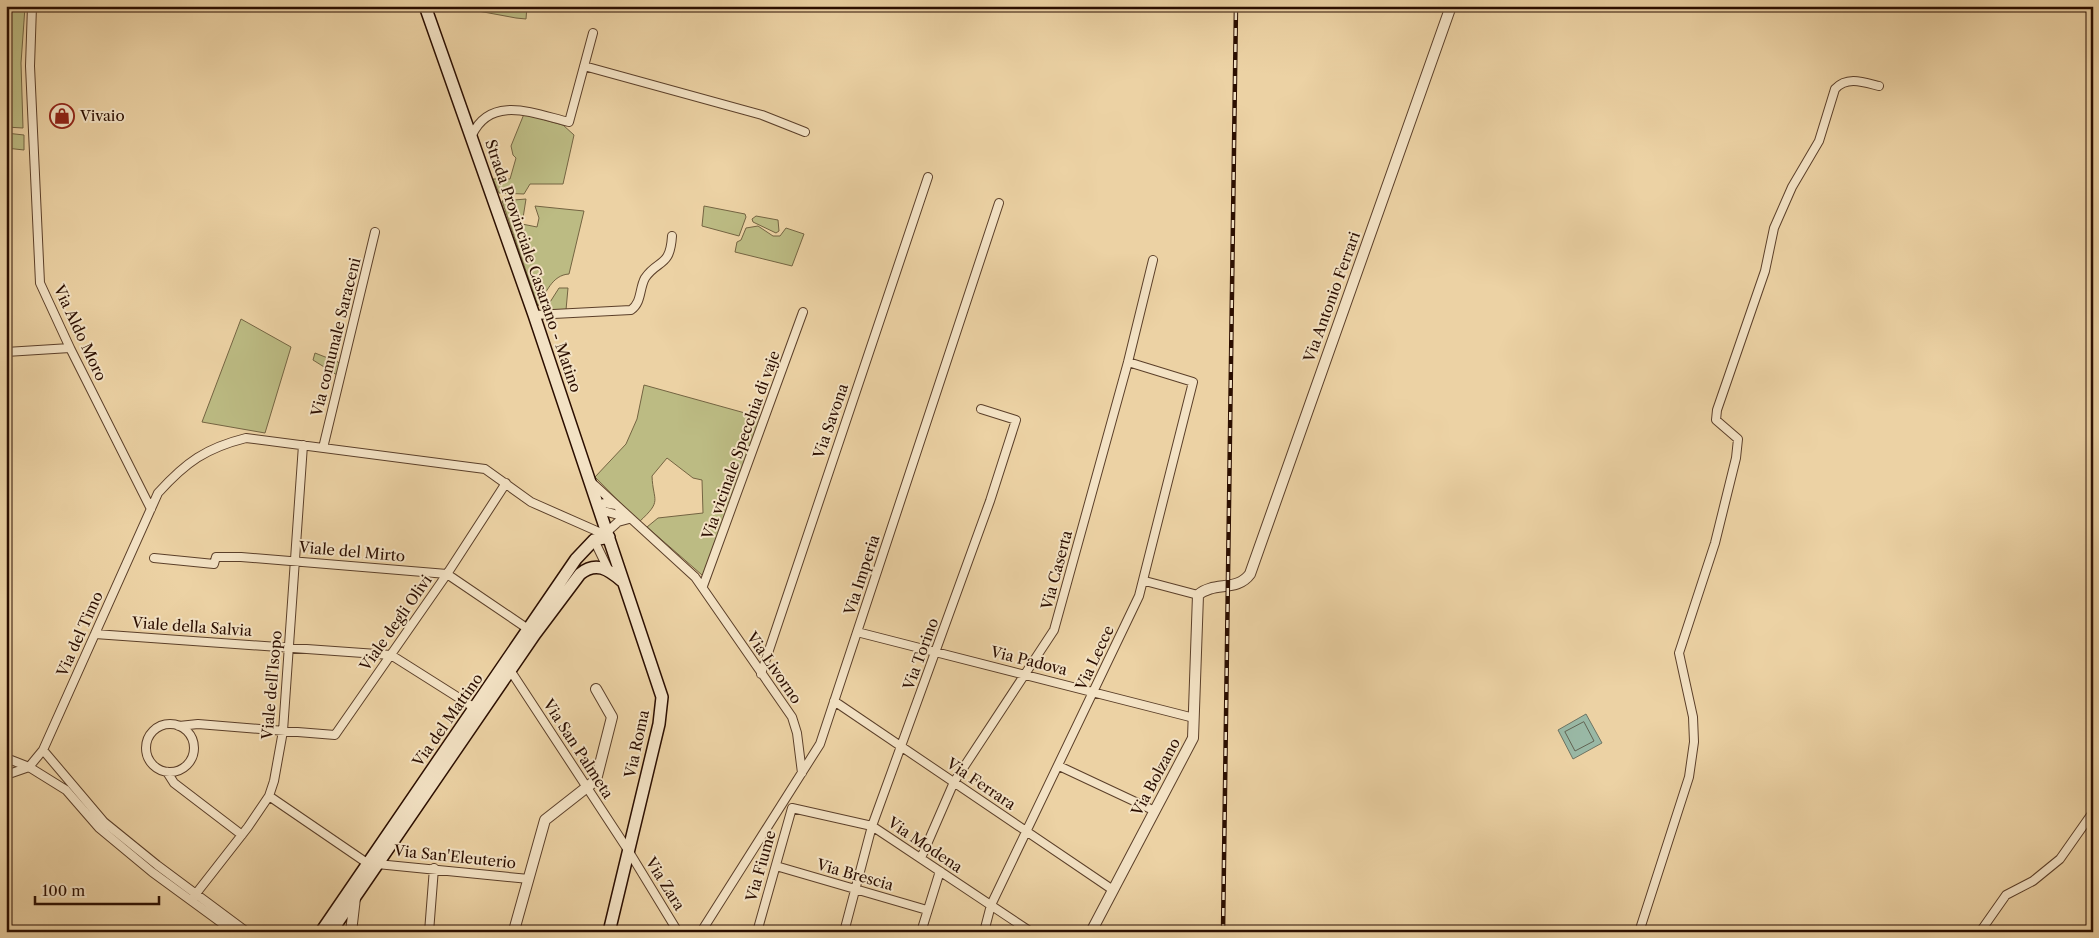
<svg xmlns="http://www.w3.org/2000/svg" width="2099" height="938" font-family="'Libre Caslon Text',serif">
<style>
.green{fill:#bcbb83;stroke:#746442}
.water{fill:#99b8a5;stroke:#6d7463}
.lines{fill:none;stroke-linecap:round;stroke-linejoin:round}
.shore{stroke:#626352;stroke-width:1}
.minor-casing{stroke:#5b3f29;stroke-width:10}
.tertiary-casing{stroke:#5b3f29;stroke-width:12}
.secondary-casing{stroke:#2b0e00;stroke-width:14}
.minor{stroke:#f3e2c4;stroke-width:8}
.tertiary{stroke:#f3e2c4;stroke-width:10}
.secondary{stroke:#f3e2c4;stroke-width:11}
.rail-casing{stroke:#2b0e00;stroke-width:4.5}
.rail{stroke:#f3e2c4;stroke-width:2.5;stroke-dasharray:8;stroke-linecap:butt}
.labels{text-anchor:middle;stroke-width:4;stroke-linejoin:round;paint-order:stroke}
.poi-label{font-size:15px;fill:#2b0e00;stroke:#f3e2c4;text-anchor:start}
.street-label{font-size:15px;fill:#2b0e00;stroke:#f3e2c4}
</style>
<rect width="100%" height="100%" fill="#ecd2a4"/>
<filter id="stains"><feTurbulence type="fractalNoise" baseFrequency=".004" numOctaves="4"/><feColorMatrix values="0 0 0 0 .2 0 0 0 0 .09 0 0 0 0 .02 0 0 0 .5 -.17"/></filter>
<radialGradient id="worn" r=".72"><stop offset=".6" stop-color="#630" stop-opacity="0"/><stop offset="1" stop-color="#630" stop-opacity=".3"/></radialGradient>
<!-- green -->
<path class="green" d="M 8,6 L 25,7 L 21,63 L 23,128 L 6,127 Z
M 451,6 L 527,6 L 526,19 L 516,18 Z
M 524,114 L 563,125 L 574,135 L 563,184 L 530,184 L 524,194 L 499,193 L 493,179 L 510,179 L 516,158 L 513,155 L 511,146 Z
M 6,133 L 24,135 L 24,150 L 6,148 Z
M 526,199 L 523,218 L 516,217 L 512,222 L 537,227 L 539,218 L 535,206 L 584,211 L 569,274 C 552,275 546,293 538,306 L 502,201 Z
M 704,206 L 745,214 L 746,217 L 739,236 L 702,226 Z
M 756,216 L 778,220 L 779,231 L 776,233 L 753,222 L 752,219 Z
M 758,226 L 773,236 L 780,236 L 786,228 L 804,234 L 792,266 L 735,252 L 737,242 L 741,240 L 746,228 Z
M 559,288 L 568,288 L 566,310 L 545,310 Z
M 241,319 L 291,347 L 265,433 L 202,422 Z
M 315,353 L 338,362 L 340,364 L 337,375 L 313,360 Z
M 644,385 L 763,418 L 705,574 L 702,575 L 647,527 L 658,518 L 703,513 L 702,480 L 693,478 L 667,458 L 652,476 C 653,502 663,500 639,522 L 595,477 L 626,444 L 637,419 Z"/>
<!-- water -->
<path class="water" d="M 1586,714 L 1602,743 L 1573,759 L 1558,730 Z"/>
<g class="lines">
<!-- shore -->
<path class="shore" d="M 1584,722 L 1594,741 L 1575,751 L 1565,732 Z"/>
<defs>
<path id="minor" d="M 32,6 L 30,66 L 40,283 L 70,348 L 151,509
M 584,66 L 762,115 L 805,132
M 472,135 C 491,94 535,114 569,122 L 593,33
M 534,315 L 631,310 C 642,302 639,289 645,278 C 658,259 670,268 672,236
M 6,352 L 70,348
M 323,448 L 375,232
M 590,481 L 695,577 L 792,717 L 797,733 L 802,773
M 616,505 L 604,503 L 600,510 L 629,518
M 608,531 L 618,522 L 629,519
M 594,540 L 609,571
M 154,558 L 214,564 L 216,557 L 241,557 L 447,574 L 531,631
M 1145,581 L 1198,595
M 703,586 L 803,312
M 857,632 L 1194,718
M 95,634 L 391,655 L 478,710
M 508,667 L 628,850 L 678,932
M 761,674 L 928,177
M 834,701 L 1113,890
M146 748a24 24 0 1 1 48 0a24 24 0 1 1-48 0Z
M 179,726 L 198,724 L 335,735 L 447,574 L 506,483
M 43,750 L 104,822 L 157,865 L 247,932
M 6,758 L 29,767 L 66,790 L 99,828 L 152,872 L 234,932
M 1059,766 L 1155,811
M 29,767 L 43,750 L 158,493 C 186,462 206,448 246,438 L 485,469 L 531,502 L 608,536
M 167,772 L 174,783 L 242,835
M 6,775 L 29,767
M 269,796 L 367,863 L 529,879
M 921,858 L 954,782 L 1054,630 L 1128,362 L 1153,260
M 776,866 L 927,910
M 191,900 L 248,827 L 269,796 L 274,781 L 283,731 L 303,445
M 429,932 L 434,868
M 701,932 L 820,744 L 999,203
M 757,932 L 792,808 L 872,826 L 1031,932
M 844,932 L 872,826 L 990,501 L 1016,420 L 981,409
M 921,932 L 940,871
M 984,932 L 991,905 L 1139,596 L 1193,382 L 1128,362
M 1639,932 L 1689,777 L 1694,742 L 1693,717 L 1679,653 L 1715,543 L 1736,458 L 1738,439 L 1716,420 L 1717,410 L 1765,271 L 1774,228 L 1792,187 L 1819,141 L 1835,89 C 1847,76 1863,82 1879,86
M 1980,932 L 2006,895 L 2033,881 L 2060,859 L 2093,812"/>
<path id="tertiary" d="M 351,932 L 355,898 L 353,896
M 517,932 L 515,927 L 545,820 L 596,780 L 612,717 L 596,689
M 1091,932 L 1193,738 L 1198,595 C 1214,581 1237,592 1250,574 L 1451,6"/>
<path id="secondary" d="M 425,6 L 534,315 L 662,697 L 659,724 L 609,932
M 321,932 L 576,559 L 594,540 L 609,537
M 331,932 L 535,634 L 580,574 C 596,561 608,569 622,581"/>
</defs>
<!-- minor casing -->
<use href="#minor" class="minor-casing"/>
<!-- tertiary casing -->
<use href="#tertiary" class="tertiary-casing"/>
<!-- secondary casing -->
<use href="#secondary" class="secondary-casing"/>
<!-- minor -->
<use href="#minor" class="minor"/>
<!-- tertiary -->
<use href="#tertiary" class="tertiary"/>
<!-- secondary -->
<use href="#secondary" class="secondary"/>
<defs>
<path id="rail" d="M 1223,932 L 1236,6"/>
</defs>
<!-- rail casing -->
<use href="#rail" class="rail-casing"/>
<!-- rail -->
<use href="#rail" class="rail"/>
</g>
<!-- icons -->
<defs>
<symbol id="shop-ring" viewBox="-11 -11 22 22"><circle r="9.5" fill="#f3e2c4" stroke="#8f2418" stroke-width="1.5"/><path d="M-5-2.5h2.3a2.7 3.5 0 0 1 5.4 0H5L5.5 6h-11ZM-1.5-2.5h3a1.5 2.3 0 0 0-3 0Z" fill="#8f2418"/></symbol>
</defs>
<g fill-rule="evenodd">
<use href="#shop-ring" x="48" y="102" width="28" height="28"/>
</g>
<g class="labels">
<!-- poi labels -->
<g class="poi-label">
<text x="80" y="121">Vivaio</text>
</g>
<!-- street labels -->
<g class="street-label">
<text transform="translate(533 266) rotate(71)" y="5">Strada Provinciale Casarano - Matino</text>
<text transform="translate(1332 297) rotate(-70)" y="5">Via Antonio Ferrari</text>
<text transform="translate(80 333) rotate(65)" y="5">Via Aldo Moro</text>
<text transform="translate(336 337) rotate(-76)" y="5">Via comunale Saraceni</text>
<text transform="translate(831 421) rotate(-71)" y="5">Via Savona</text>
<text transform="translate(741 445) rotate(-70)" y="5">Via vicinale Specchia di vaje</text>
<text transform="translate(352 552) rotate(5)" y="5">Viale del Mirto</text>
<text transform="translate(1057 570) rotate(-75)" y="5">Via Caserta</text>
<text transform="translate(862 575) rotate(-72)" y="5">Via Imperia</text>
<text transform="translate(396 623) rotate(-55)" y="5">Viale degli Olivi</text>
<text transform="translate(192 627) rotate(4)" y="5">Viale della Salvia</text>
<text transform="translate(80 634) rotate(-66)" y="5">Via del Timo</text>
<text transform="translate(921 654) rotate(-70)" y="5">Via Torino</text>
<text transform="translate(1095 658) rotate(-65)" y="5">Via Lecce</text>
<text transform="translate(1029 661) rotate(14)" y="5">Via Padova</text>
<text transform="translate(774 668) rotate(55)" y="5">Via Livorno</text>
<text transform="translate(272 685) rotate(-85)" y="5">Viale dell'Isopo</text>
<text transform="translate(448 720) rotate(-55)" y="5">Via del Mattino</text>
<text transform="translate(637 744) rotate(-78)" y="5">Via Roma</text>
<text transform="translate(578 749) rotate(57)" y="5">Via San Palmeta</text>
<text transform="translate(1156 777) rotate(-62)" y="5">Via Bolzano</text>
<text transform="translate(981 784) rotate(34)" y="5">Via Ferrara</text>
<text transform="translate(925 845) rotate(34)" y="5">Via Modena</text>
<text transform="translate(455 857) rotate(6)" y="5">Via San'Eleuterio</text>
<text transform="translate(761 866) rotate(-74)" y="5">Via Fiume</text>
<text transform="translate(855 875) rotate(16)" y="5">Via Brescia</text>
<text transform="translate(665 884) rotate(58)" y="5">Via Zara</text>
</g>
</g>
<!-- margin -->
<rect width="2099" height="938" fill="none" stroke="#ecd2a4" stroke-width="25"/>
<rect x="8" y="8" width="2084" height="923" fill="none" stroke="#2b0e00" stroke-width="2.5"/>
<rect x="12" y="12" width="2074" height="913" fill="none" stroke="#2b0e00"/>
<!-- scale -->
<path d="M35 896v8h124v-8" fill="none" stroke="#2b0e00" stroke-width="2.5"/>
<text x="42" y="896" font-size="15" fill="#2b0e00" stroke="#f3e2c4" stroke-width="4" paint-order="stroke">100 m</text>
<rect width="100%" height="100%" filter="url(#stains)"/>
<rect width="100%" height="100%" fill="url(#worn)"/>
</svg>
